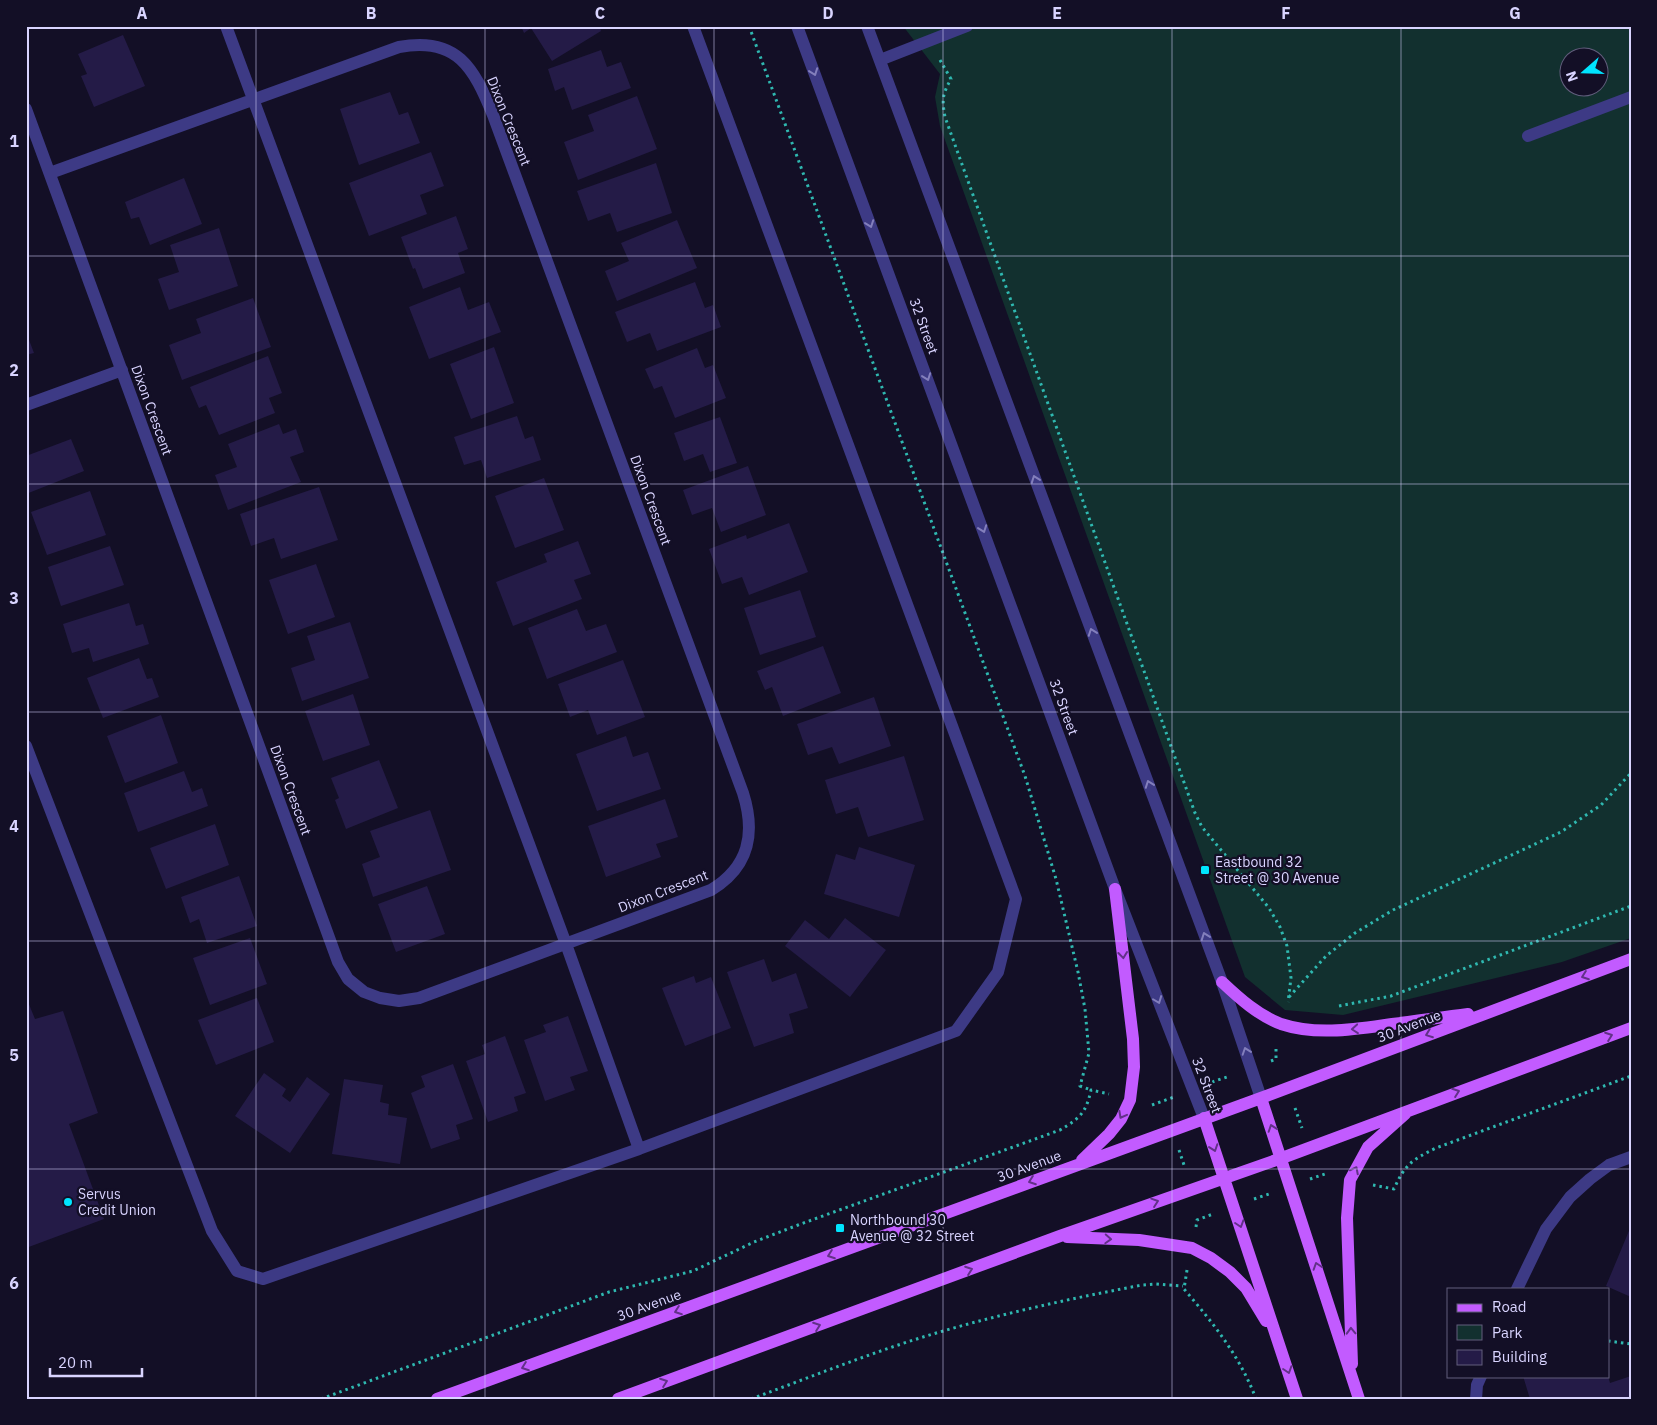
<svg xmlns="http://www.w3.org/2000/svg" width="1657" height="1425" font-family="'IBM Plex Sans',sans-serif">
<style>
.green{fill:#12302f;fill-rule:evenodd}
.building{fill:#241b47}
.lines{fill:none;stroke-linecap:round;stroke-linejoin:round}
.path{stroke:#2fb8b0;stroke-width:3;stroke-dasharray:2.5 4;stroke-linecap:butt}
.minor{stroke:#3d3a85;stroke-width:12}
.major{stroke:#c25bff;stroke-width:12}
.oneway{stroke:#837fbc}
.oneway2{stroke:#623188}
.grid{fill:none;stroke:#d9d4ff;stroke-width:1;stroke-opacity:0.55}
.poi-dot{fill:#00e5ff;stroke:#130f26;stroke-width:2}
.labels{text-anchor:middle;stroke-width:4.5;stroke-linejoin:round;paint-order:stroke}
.street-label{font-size:14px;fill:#d9d4ff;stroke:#130f26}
.poi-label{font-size:14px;fill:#d9d4ff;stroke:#130f26;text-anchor:start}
.neatline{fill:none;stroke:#d9d4ff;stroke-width:2}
.grid-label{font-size:16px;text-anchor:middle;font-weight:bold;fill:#d9d4ff}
</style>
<rect width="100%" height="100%" fill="#130f26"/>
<!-- green -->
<path class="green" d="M 903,26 L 1631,26 L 1631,938 L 1562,962 L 1343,1015 L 1285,1010 L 1245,977 L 940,126 L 935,97 L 940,74 ZM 1570,58 L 1600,58 L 1600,88 L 1570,88 Z"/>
<!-- building -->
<path class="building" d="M 521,26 L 599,26 L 601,31 L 552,61 L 531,28 L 524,33 Z
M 123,35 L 145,86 L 94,107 L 81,76 L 87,74 L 78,54 Z
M 601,50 L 607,67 L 621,62 L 631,88 L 572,110 L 564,87 L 555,91 L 548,69 Z
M 390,92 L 399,115 L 408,112 L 420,143 L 359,165 L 340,109 Z
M 637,96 L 657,149 L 578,180 L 564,142 L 594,131 L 588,115 Z
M 431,152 L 444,186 L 420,195 L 427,214 L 369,236 L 349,183 Z
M 656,163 L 672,213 L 617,232 L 610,213 L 588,221 L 577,191 Z
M 184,178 L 202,224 L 150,245 L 139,217 L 131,219 L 125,202 Z
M 456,216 L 468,249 L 458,253 L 465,273 L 423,289 L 415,268 L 413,269 L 401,237 Z
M 677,220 L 697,268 L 617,301 L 605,271 L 629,261 L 621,243 Z
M 219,228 L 238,286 L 169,310 L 158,279 L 179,272 L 170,245 Z
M 695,282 L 705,308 L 713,305 L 721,327 L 657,351 L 650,333 L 627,342 L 615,312 Z
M 460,287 L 468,310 L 489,302 L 501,332 L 429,359 L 409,307 Z
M 253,298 L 271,347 L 182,380 L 169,345 L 201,333 L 196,319 Z
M 26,332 L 34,353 L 26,355 Z
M 494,347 L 514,403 L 471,419 L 450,364 Z
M 697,348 L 705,368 L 713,365 L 726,398 L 675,418 L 662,386 L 654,389 L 645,369 Z
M 268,356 L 282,393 L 269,398 L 275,413 L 219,435 L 206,405 L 199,408 L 190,387 Z
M 517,416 L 525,439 L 533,436 L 541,460 L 487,478 L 481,460 L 464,465 L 454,437 Z
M 720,417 L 737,463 L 710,472 L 703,454 L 684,461 L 674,433 Z
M 279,424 L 283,434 L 296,429 L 304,452 L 290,457 L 301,482 L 228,510 L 215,475 L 237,467 L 228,444 Z
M 71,439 L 84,471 L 26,494 L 26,456 Z
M 748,466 L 766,515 L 721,532 L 712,508 L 692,515 L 683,490 Z
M 544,478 L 564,530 L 515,548 L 495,496 Z
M 319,487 L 338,540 L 281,559 L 274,538 L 251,546 L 240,514 Z
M 90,491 L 106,535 L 47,555 L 31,512 Z
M 789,523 L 808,572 L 749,595 L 742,577 L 722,584 L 709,549 L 746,535 L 747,539 Z
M 578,541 L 591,574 L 574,580 L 582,599 L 513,626 L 496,582 L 547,562 L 544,554 Z
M 110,546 L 124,585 L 61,606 L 48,567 Z
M 316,564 L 335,617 L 288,634 L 269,580 Z
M 800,590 L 816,637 L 760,655 L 744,608 Z
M 129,603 L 136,626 L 143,624 L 149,644 L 93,662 L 89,648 L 72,653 L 63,624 Z
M 577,609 L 586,631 L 606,624 L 617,652 L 547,679 L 528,628 Z
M 350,622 L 369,678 L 302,701 L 291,668 L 315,660 L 307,636 Z
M 823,646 L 841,693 L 783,716 L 772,687 L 765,690 L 757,671 Z
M 139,658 L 147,679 L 152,678 L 159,697 L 103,718 L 87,678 Z
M 623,660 L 645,717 L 597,735 L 588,710 L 570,717 L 558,684 Z
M 353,694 L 370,745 L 323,761 L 305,711 Z
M 874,697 L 891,746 L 839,764 L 832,747 L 808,755 L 797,724 Z
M 161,715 L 178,763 L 125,783 L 107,736 Z
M 626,736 L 633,757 L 648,752 L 661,789 L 597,811 L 576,754 Z
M 904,756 L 924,820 L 868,837 L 858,807 L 836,814 L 825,780 Z
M 379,760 L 398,808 L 346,829 L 335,800 L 339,798 L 331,778 Z
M 184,771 L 192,792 L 202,788 L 208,806 L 138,832 L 124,793 Z
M 665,799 L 678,837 L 656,844 L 661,857 L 606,877 L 588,826 Z
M 430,810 L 451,870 L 373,897 L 362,864 L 380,857 L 370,831 Z
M 215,824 L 229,865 L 166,889 L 150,848 Z
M 859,847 L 915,865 L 899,917 L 824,894 L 836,854 L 855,860 Z
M 239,876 L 257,926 L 207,943 L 199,919 L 190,923 L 181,897 Z
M 427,886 L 445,934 L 396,952 L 378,904 Z
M 845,918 L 886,950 L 850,997 L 785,946 L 805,920 L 829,939 Z
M 250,938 L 267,984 L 210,1005 L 193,958 Z
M 764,959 L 772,982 L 796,973 L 808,1008 L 789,1014 L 794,1033 L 754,1047 L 727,972 Z
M 694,976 L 696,983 L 711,977 L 731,1028 L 685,1046 L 662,988 Z
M 26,997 L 35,1019 L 63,1011 L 98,1113 L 69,1124 L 104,1219 L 26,1248 Z
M 257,998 L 274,1042 L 216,1065 L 198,1020 Z
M 568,1016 L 588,1071 L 570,1077 L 575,1090 L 545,1101 L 524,1040 L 546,1032 L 543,1025 Z
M 505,1036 L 526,1093 L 514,1097 L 518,1111 L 488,1122 L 466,1061 L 485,1054 L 482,1045 Z
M 453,1064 L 473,1119 L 456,1125 L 460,1139 L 431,1149 L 411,1093 L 425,1087 L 421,1076 Z
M 264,1073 L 286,1089 L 282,1096 L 290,1102 L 307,1077 L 330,1094 L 290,1153 L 235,1116 Z
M 344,1079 L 383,1085 L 380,1102 L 389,1104 L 388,1115 L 407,1118 L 400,1164 L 332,1154 Z
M 1631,1226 L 1631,1297 L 1606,1286 Z
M 1523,1376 L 1608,1376 L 1610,1383 L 1631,1376 L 1631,1399 L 1530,1399 Z"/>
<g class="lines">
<!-- path -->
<path class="path" d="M 749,26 L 1025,776 L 1056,879 L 1078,972 L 1085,1009 L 1089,1053 L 1080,1086 L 1091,1090
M 940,60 L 951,79 C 942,95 942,100 945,117 L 1195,813 L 1202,827 L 1269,908 L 1280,927 L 1287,946 L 1291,978 L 1288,1002
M 1289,997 L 1326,956 L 1355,933 L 1393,910 L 1561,832 L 1601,805 L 1631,773
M 1339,1006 L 1391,996 L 1631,906
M 1271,1061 L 1276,1059 L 1276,1045
M 1212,1082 L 1230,1076
M 1152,1105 L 1174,1097
M 1295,1108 L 1302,1128
M 1179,1150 L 1185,1168
M 1310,1179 L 1325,1174 L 1328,1175
M 1373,1185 L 1394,1189 C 1405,1164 1412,1160 1436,1148 L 1631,1076
M 1254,1199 L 1269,1194
M 1196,1227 L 1197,1220 L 1213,1214
M 1187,1270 L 1184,1289 C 1213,1323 1240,1356 1256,1399
M 1608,1341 L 1631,1344
M 321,1399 L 609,1292 L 693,1271 L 754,1242 L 798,1225 L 1060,1130 C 1080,1118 1086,1113 1091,1090 L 1109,1094
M 751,1399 C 808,1378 865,1355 923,1337 C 995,1315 1068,1299 1142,1285 L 1156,1284 L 1183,1286"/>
<!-- minor -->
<path class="minor" d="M 226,26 L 566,944 L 639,1149
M 797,26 L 1115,889 L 1204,1118
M 867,26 L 1222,982 L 1261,1098
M 880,60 L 967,26
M 26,109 L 338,962 L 348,979 L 364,992 L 380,998 L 399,1001 L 419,998 L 711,890 C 749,867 756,834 743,793 L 493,115 C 474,68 457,36 399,47 L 50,173
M 1528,136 L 1631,97
M 26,405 L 122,370
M 26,746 L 212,1231 L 237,1271 L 263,1279 L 639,1149 L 956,1031 L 998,972 L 1016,899 L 693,26
M 1517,1289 L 1546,1229 L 1570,1197 L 1590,1179 L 1609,1165 L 1631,1157
M 1476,1399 L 1477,1385 L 1481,1376"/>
<!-- major -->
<path class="major" d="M 1222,982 C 1240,999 1258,1015 1281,1024 C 1317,1036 1356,1029 1392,1024 C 1417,1021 1443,1017 1468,1014
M 1261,1098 L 1359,1399
M 1204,1118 L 1297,1399
M 1082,1160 L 1109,1134 L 1121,1119 L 1130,1100 L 1134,1067 L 1133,1039 L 1115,889
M 1067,1237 L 1139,1240 L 1192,1248 L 1211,1258 L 1230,1272 L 1246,1288 L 1266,1321
M 1352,1364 L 1347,1218 L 1350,1180 L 1368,1147 L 1405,1114
M 437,1399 L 1261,1098 L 1631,959
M 618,1399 L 1060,1236 L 1282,1158 L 1631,1028"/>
</g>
<!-- one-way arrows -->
<defs><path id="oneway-chevron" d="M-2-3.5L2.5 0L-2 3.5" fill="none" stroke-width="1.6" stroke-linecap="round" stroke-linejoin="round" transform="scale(1.25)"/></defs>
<g class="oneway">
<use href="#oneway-chevron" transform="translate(814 72) rotate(70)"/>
<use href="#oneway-chevron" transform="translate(870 224) rotate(70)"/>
<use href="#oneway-chevron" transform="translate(927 377) rotate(70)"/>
<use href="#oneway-chevron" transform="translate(1035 479) rotate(-110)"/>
<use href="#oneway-chevron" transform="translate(983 529) rotate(70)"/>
<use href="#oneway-chevron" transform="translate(1092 632) rotate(-110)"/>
<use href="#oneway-chevron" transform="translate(1149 784) rotate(-110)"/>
<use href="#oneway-chevron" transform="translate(1205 936) rotate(-110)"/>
<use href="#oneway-chevron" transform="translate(1158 1000) rotate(69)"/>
<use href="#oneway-chevron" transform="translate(1246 1051) rotate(-109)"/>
</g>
<g class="oneway2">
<use href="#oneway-chevron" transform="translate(1123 955) rotate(83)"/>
<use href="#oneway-chevron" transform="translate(1585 976) rotate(160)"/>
<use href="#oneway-chevron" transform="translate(1355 1029) rotate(175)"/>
<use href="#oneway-chevron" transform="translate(1429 1034) rotate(159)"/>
<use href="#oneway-chevron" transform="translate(1609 1036) rotate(-20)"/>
<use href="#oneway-chevron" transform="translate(1456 1092) rotate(-20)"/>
<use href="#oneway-chevron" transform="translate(1122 1115) rotate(118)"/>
<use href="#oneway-chevron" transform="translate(1272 1128) rotate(-109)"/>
<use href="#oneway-chevron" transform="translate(1214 1148) rotate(71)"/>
<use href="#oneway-chevron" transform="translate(1355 1170) rotate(-63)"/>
<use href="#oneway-chevron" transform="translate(1032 1181) rotate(160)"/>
<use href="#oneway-chevron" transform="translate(1155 1202) rotate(-19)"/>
<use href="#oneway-chevron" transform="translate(1240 1224) rotate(72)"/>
<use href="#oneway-chevron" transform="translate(1108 1239) rotate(3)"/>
<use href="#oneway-chevron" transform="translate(831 1255) rotate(160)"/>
<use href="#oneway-chevron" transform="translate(1317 1266) rotate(-108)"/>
<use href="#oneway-chevron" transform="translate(969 1270) rotate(-20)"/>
<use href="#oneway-chevron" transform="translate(678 1311) rotate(160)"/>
<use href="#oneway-chevron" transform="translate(817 1326) rotate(-20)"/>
<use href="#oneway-chevron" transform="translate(1351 1331) rotate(-92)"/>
<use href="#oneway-chevron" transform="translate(525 1367) rotate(160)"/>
<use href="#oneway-chevron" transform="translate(1288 1370) rotate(72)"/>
<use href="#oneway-chevron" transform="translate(664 1382) rotate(-20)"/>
</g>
<!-- grid -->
<path class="grid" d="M 256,26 L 256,1399M 485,26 L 485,1399M 714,26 L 714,1399M 943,26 L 943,1399M 1172,26 L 1172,1399M 1401,26 L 1401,1399M 26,256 L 1631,256M 26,484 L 1631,484M 26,712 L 1631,712M 26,941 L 1631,941M 26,1169 L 1631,1169"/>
<!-- markers -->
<g class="poi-dot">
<rect x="1200" y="865" width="10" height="10" rx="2.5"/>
<circle cx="68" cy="1202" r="5"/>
<rect x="835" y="1223" width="10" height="10" rx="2.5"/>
</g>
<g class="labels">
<!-- street labels -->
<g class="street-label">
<text transform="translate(509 121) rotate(68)" y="5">Dixon Crescent</text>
<text transform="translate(924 326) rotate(70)" y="5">32 Street</text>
<text transform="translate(152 410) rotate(70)" y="5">Dixon Crescent</text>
<text transform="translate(651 500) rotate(70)" y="5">Dixon Crescent</text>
<text transform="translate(1064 707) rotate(70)" y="5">32 Street</text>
<text transform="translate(291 790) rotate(70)" y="5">Dixon Crescent</text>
<text transform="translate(663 891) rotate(-21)" y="5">Dixon Crescent</text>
<text transform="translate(1409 1026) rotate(-21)" y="5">30 Avenue</text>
<text transform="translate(1207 1085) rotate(69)" y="5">32 Street</text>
<text transform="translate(1029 1166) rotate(-20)" y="5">30 Avenue</text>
<text transform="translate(649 1305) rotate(-20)" y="5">30 Avenue</text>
</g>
<!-- poi labels -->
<g class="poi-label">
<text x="1215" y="867">Eastbound 32<tspan x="1215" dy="16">Street @ 30 Avenue</tspan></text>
<text x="78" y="1199">Servus<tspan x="78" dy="16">Credit Union</tspan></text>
<text x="850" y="1225">Northbound 30<tspan x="850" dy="16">Avenue @ 32 Street</tspan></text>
</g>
</g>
<!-- border -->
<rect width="1657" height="1425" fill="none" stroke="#130f26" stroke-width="55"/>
<!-- legend -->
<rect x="1447" y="1288" width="162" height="90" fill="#130f26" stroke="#625e7d"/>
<rect x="1457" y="1304" width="25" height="8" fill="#c25bff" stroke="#625e7d"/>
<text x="1492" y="1312" font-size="15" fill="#d9d4ff">Road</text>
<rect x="1457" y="1325" width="25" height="15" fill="#12302f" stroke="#625e7d"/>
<text x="1492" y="1338" font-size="15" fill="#d9d4ff">Park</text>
<rect x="1457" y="1350" width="25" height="15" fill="#241b47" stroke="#625e7d"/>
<text x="1492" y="1362" font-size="15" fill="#d9d4ff">Building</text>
<!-- north arrow -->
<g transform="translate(1584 72) rotate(250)"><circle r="24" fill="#130f26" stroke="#625e7d"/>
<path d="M0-4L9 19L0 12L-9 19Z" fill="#00e5ff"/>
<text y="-8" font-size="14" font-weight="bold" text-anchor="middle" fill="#d9d4ff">N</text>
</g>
<!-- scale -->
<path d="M50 1368v8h92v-8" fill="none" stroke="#d9d4ff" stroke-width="2.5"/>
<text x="58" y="1368" font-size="15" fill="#d9d4ff" stroke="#130f26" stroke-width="4" paint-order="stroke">20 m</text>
<rect x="28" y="28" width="1602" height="1370" class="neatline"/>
<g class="grid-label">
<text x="142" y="19">A</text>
<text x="371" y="19">B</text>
<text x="600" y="19">C</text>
<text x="828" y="19">D</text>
<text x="1057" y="19">E</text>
<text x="1286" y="19">F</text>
<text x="1515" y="19">G</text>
<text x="14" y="147">1</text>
<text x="14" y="376">2</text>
<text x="14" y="604">3</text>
<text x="14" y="832">4</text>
<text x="14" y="1061">5</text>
<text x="14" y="1289">6</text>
</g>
</svg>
